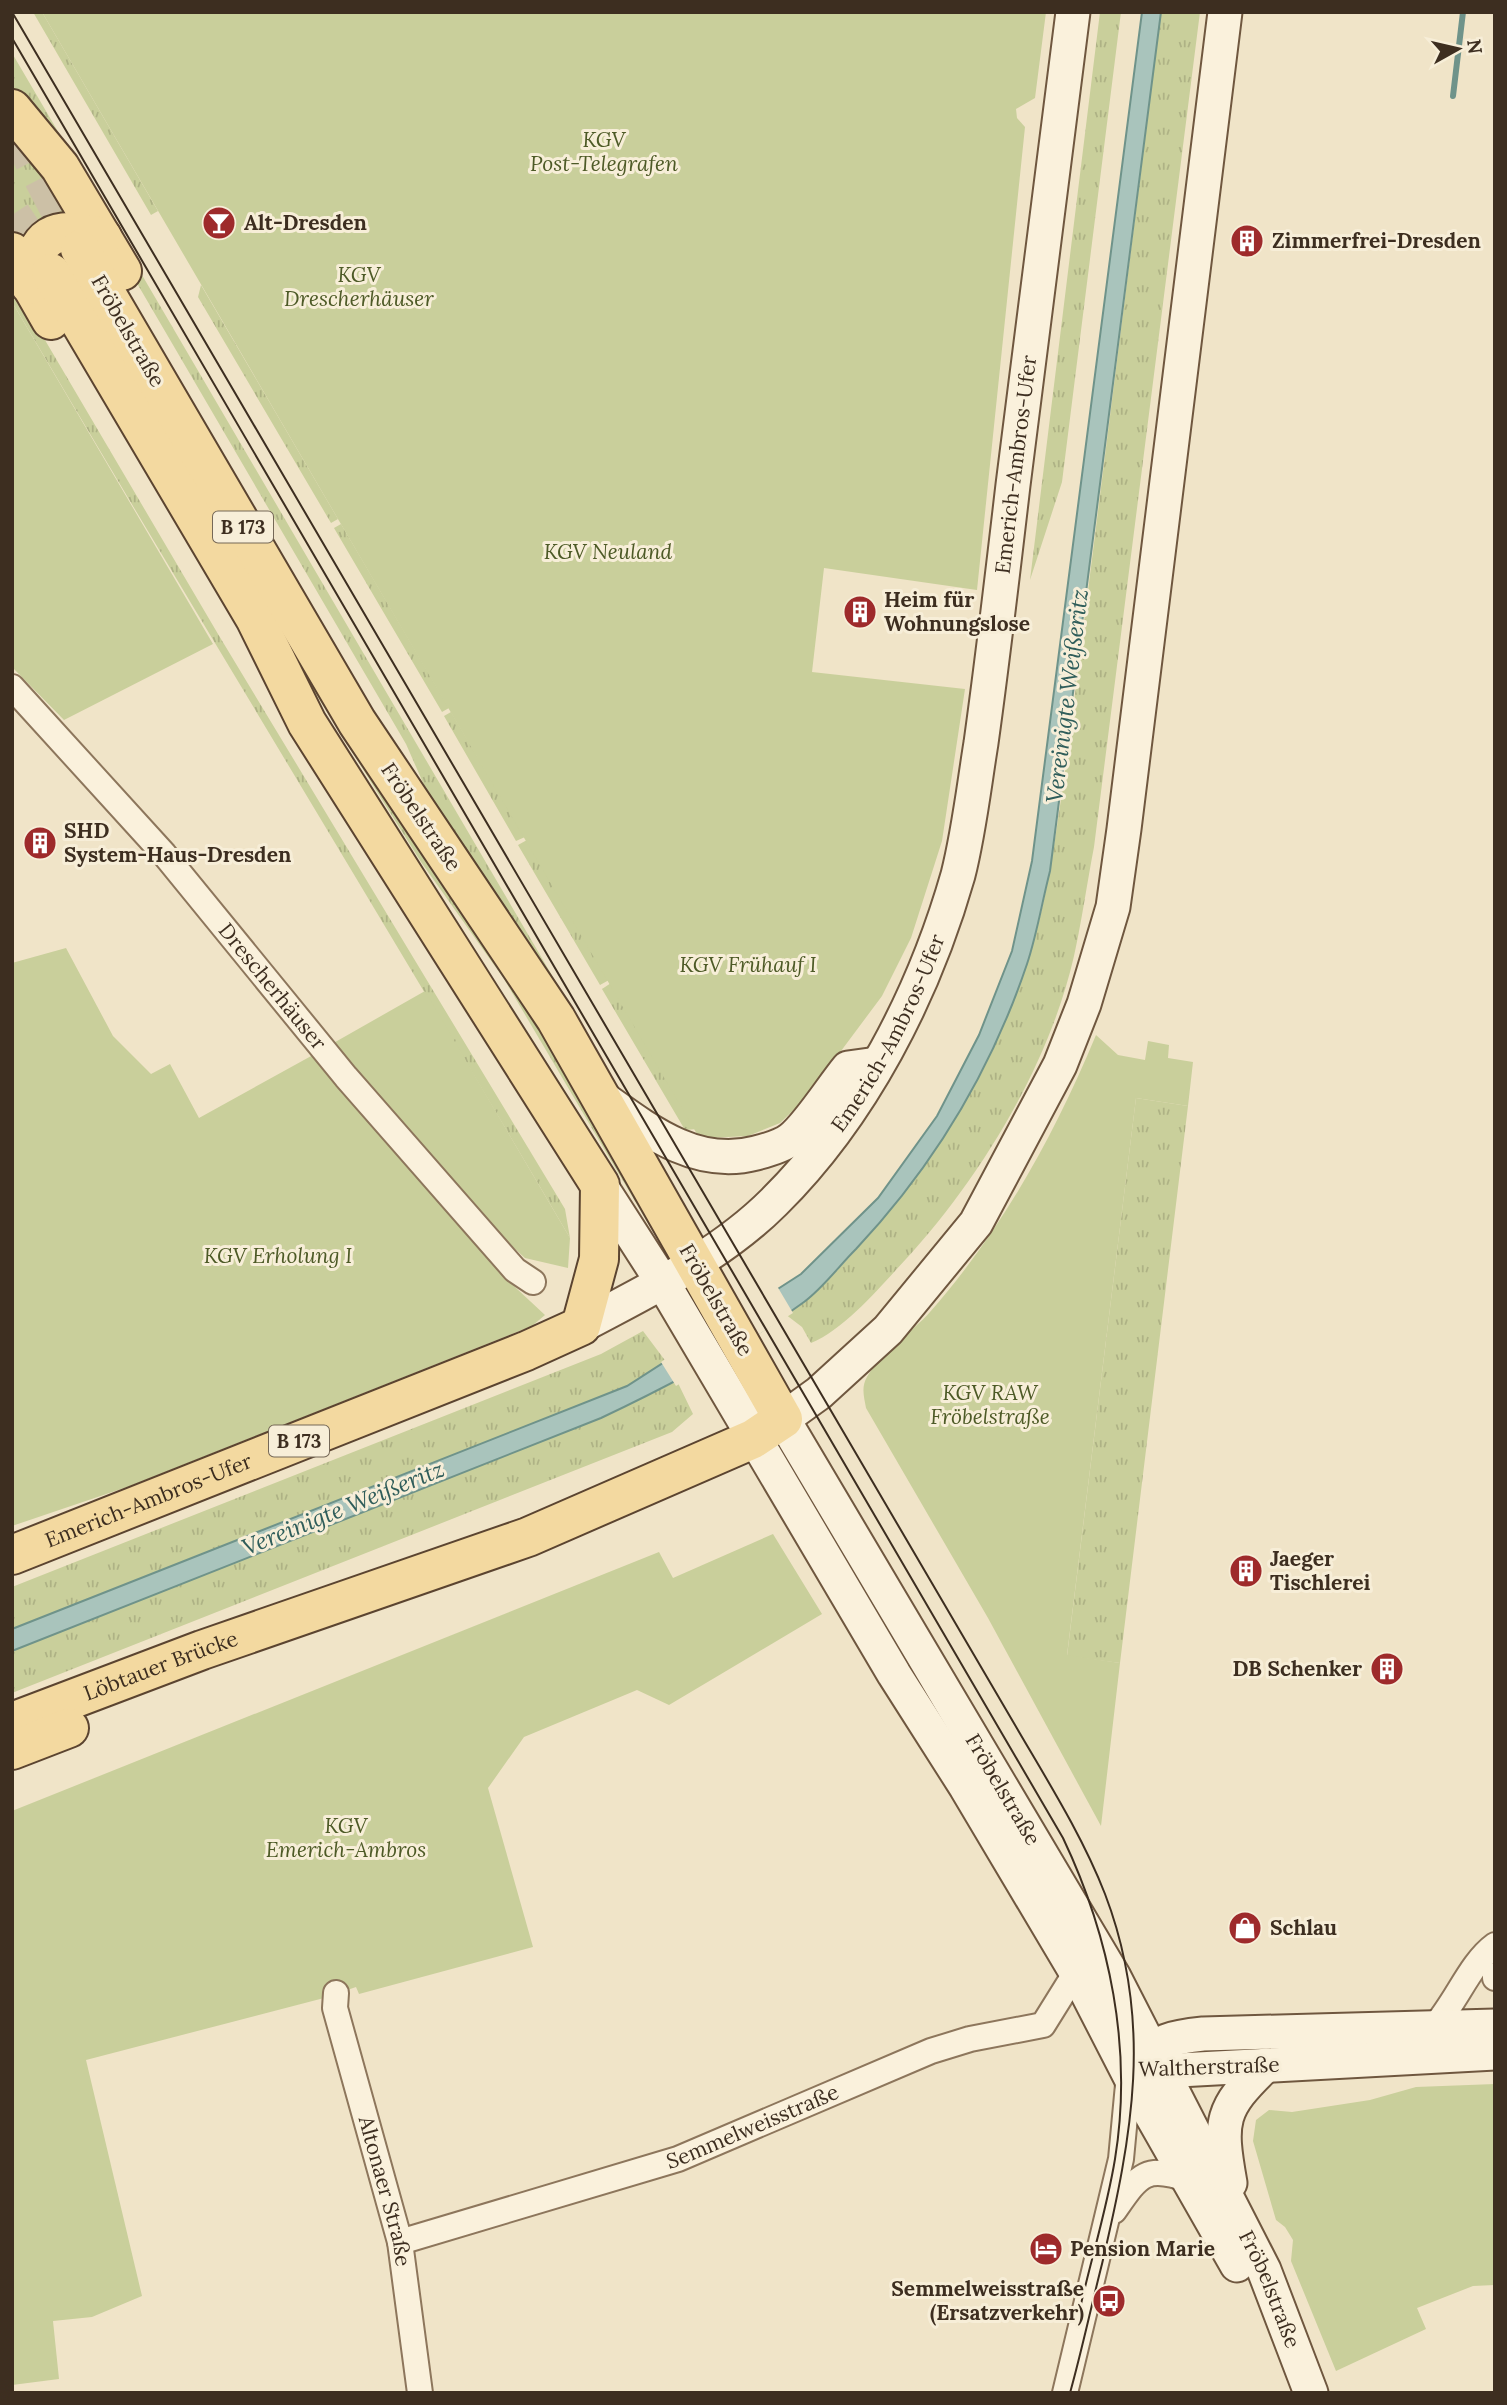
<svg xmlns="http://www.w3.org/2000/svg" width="1507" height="2405" font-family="Lora,serif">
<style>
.grass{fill:url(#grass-tufts)}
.garden{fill:#c9cf9b}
.water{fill:#a9c4bc;stroke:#6f938a;stroke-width:2}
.pier{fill:#f0e4c8}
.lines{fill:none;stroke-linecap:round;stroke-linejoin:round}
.stream{stroke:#6f938a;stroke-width:6}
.primary-tunnel{stroke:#ccc0a6;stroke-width:38;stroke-dasharray:38 19;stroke-linecap:butt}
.street-casing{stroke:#8d765c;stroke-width:28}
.secondary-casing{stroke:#6f573f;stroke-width:37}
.primary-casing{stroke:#5b4430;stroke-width:42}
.street{stroke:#faf1dc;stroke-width:24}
.secondary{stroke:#faf1dc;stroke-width:33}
.primary{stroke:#f3d9a0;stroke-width:38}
.tram{stroke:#3d2e20;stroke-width:2}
.labels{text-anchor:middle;stroke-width:6;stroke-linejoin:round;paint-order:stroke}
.shield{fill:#f7eed8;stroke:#756857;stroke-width:2}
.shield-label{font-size:19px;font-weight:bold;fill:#3d2e20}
.park-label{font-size:21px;font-style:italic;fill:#4d5a26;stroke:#f7eed8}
.poi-label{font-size:21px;font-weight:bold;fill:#3d2e20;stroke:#f7eed8;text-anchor:start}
.street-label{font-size:21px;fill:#3d2e20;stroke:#f7eed8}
.water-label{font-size:23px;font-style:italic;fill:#2f5d5a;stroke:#f7eed8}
</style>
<defs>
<pattern id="grass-tufts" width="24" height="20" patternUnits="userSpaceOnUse" patternTransform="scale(1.75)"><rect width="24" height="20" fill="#c9cf9b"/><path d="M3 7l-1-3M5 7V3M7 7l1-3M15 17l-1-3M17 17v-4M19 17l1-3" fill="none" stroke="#aeb285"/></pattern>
</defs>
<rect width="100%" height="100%" fill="#f0e4c8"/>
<!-- grass -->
<path class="grass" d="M 33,12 L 42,12 L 158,211 L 151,215 Z
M 1100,12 L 1121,12 L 1062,482 L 1030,580 Z
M 1161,12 L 1200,12 L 1094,847 C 1087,883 1082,920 1074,956 C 1048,1070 975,1187 895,1271 C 873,1295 841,1331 811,1343 L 802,1327 L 785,1314 C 824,1290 855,1251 884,1217 C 947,1141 995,1058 1027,964 C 1048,900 1056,832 1066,765 Z
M 12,53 L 618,1088 L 435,810 L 406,744 L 79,184 L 12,98 Z
M 12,118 L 83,218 L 28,241 L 12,236 Z
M 12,284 L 218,634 L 565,1209 L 570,1238 C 386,924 196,615 12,302 Z
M 201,285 L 338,519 L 331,523 L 198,297 Z
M 341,524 L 449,708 L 442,712 L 334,528 Z
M 241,548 L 659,1219 L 649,1225 L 504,979 L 421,862 L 289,651 Z
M 451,712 L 525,837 L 516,841 L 444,716 Z
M 527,840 L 609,980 L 600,985 L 518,845 Z
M 611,983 L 697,1129 L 685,1130 L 602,989 Z
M 1136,1098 L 1188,1106 L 1120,1663 L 1067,1656 Z
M 643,1331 L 667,1363 L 627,1386 L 12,1629 L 12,1587 L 601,1354 Z
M 677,1381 L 693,1414 L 672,1432 L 12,1693 L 12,1651 L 601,1418 Z"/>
<!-- garden -->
<path class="garden" d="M 42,12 L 1046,12 L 1035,98 L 1016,109 L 1017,118 L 1025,127 L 977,590 L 824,568 L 812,672 L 965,689 L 942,841 L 911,938 L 882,996 L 806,1098 L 780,1123 L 748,1136 L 708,1138 L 697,1134 Z
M 12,302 L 213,644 L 64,720 L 12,667 Z
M 66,948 L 113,1036 L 151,1074 L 170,1064 L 199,1118 L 313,1055 L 516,1288 L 545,1315 L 532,1326 L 130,1486 L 12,1526 L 12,963 Z
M 425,991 L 570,1238 L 568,1268 L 525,1258 L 470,1208 L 330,1045 Z
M 1096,1035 L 1118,1055 L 1145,1060 L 1148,1041 L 1169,1045 L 1168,1058 L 1193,1062 L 1188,1106 L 1136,1098 L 1067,1655 L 1120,1663 L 1101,1826 L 988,1618 L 866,1408 C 864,1397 861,1387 867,1377 C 878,1357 913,1331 930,1312 C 1002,1230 1054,1136 1096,1035 Z
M 773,1534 L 822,1614 L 669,1705 L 637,1690 L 524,1737 L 488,1788 L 533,1947 L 359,1994 L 356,1987 L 324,1998 L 86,2060 L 142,2296 L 92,2317 L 53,2321 L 59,2379 L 12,2385 L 12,1811 L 659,1552 L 673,1578 Z
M 1495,2084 L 1495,2285 L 1473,2286 L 1417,2308 L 1426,2329 L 1336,2371 L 1291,2261 L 1293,2240 L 1285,2227 L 1276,2220 L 1253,2141 L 1256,2120 L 1269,2110 L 1292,2112 L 1370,2100 L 1416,2087 Z"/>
<!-- water -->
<path class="water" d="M 1142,12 L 1161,12 L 1050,871 C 1042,902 1037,934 1027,964 C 991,1071 933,1167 856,1249 C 839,1266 823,1288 804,1302 C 743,1347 669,1386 601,1418 L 12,1651 L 12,1629 L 627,1386 L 801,1274 L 878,1198 L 937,1116 L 979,1035 L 1012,951 L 1032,861 Z"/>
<!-- pier -->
<path class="pier" d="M 777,1286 L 793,1313 L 676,1386 L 661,1362 Z"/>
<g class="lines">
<!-- stream -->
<path class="stream" d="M 1453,96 L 1463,12"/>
<!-- primary-tunnel -->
<path class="primary-tunnel" d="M 16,127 L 80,249
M 12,215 L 51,273"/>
<defs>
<g id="street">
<path id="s1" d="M 12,687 L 164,854 L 346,1077 L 515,1270 L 533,1282"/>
<path d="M 1495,1975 L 1495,1978"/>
<path id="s2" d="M 336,1993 L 335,2008 L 400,2242 L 420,2393"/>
<path d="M 1433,2028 C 1456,2003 1470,1963 1495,1945"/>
<path d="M 1114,2211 C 1139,2175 1145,2164 1189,2180"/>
<path id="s3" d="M 400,2242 L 678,2159 L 931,2051 L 970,2039 L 1043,2025 L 1076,1972"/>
<path d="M 1065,2393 L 1121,2159 L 1129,2074"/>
</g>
<g id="secondary">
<path id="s4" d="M 1225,12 L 1124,829 L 1113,907 L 1084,1004 L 1060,1065 L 976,1223 L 888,1330 L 819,1393 L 783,1419 L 1114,1977 L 1264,2270 L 1311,2393"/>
<path d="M 601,1097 C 647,1130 696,1169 756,1153 C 768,1150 782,1146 791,1139 C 808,1126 833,1086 848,1068 L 877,1064"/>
<path d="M 600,1185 L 663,1283 L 894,1674 L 966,1787 L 1079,1977 L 1135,2086 L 1237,2265"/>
<path id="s5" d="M 581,1326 C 648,1290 719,1257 774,1202 C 862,1115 924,994 958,875 C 969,832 974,786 981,743 C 993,657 1003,571 1013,485 C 1033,327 1053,170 1073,12"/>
<path d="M 1137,2063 C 1157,2040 1173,2037 1203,2034 L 1495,2026"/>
<path d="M 1142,2072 L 1495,2053"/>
<path d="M 1230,2183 C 1219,2121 1220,2109 1266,2065"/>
</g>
<g id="primary">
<path d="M 12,109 L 60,167 L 122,271"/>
<path d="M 12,252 L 51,320"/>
<path d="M 30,285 C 35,233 53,225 102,237"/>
<path id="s6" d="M 12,1555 L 526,1351 L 581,1326 L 599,1259 L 600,1185 L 307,723 L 255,618 L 51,273"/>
<path id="s7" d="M 12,1722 L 202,1650 L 528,1537 L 753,1439 L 783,1419 L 556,1019 L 357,722 L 80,249"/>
<path d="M 12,1750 L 69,1728"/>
</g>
</defs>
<!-- street casing -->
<use href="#street" class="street-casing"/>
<!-- secondary casing -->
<use href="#secondary" class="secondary-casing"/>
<!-- primary casing -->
<use href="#primary" class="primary-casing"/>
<!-- street -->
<use href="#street" class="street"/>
<!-- secondary -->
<use href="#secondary" class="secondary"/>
<!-- primary -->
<use href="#primary" class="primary"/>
<!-- tram -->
<path class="tram" d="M 12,12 L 1015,1725 C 1047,1780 1082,1835 1105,1894 C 1154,2022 1132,2136 1102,2264 C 1091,2307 1082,2350 1070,2393
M 12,38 L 1063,1838 C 1110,1937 1133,2049 1115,2159 C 1107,2208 1092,2256 1081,2304"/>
</g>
<!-- icons -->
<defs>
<symbol id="bar-disc" viewBox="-11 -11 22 22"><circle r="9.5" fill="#9e2a2b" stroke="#f7eed8"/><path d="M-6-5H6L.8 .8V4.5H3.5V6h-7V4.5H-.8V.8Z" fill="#fff"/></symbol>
<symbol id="building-disc" viewBox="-11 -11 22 22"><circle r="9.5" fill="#9e2a2b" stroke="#f7eed8"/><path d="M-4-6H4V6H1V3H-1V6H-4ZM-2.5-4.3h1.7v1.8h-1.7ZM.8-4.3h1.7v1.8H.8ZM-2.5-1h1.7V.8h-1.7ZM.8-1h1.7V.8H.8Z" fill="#fff"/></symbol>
<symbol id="shop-disc" viewBox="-11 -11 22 22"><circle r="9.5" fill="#9e2a2b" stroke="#f7eed8"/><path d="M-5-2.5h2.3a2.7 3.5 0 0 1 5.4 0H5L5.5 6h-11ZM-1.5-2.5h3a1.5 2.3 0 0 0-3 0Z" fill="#fff"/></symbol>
<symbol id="hotel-disc" viewBox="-11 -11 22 22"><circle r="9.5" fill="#9e2a2b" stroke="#f7eed8"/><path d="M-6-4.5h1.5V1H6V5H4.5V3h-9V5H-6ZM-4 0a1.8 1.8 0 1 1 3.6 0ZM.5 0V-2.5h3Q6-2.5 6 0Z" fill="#fff"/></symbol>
<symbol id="bus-disc" viewBox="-11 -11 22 22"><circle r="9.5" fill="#9e2a2b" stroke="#f7eed8"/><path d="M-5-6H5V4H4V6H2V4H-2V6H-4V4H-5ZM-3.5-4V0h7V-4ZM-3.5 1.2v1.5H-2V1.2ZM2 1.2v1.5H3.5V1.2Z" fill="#fff"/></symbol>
</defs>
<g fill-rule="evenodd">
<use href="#bar-disc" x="200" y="204" width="38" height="38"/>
<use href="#building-disc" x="1228" y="222" width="38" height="38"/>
<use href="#building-disc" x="841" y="593" width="38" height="38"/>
<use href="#building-disc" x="21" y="824" width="38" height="38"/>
<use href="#building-disc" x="1227" y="1552" width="38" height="38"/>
<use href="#building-disc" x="1368" y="1650" width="38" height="38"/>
<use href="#shop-disc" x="1226" y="1909" width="38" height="38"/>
<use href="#hotel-disc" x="1027" y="2230" width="38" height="38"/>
<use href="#bus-disc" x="1090" y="2282" width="38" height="38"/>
</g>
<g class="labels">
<!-- shield labels -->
<g class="shield">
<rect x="213" y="511.5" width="60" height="31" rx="5"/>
<rect x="269" y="1425.5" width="60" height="31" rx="5"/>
</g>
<g class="shield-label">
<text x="243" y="534">B 173</text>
<text x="299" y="1448">B 173</text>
</g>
<!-- park labels -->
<g class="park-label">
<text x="604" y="147">KGV<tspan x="604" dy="24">Post-Telegrafen</tspan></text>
<text x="359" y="282">KGV<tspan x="359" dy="24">Drescherhäuser</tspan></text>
<text x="608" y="559">KGV Neuland</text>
<text x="748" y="972">KGV Frühauf I</text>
<text x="278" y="1263">KGV Erholung I</text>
<text x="990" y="1400">KGV RAW<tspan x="990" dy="24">Fröbelstraße</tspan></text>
<text x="346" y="1833">KGV<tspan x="346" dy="24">Emerich-Ambros</tspan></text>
</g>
<!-- poi labels -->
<g class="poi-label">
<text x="244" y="230">Alt-Dresden</text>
<text x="1272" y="248">Zimmerfrei-Dresden</text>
<text x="884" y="607">Heim für<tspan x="884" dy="24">Wohnungslose</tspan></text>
<text x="64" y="838">SHD<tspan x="64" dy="24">System-Haus-Dresden</tspan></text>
<text x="1270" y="1566">Jaeger<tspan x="1270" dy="24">Tischlerei</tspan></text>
<text x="1362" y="1676" text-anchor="end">DB Schenker</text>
<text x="1270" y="1935">Schlau</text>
<text x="1070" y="2256">Pension Marie</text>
<text x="1084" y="2296" text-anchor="end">Semmelweisstraße<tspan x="1084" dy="24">(Ersatzverkehr)</tspan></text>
</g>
<!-- street labels -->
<g class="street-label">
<text transform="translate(128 331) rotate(60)" y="7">Fröbelstraße</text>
<text dy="7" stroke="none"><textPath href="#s5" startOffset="1024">Emerich-Ambros-Ufer</textPath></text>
<text transform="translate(421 817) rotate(56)" y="7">Fröbelstraße</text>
<text dy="7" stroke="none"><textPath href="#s1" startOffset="397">Drescherhäuser</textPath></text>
<text dy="7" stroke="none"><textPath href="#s5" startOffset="436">Emerich-Ambros-Ufer</textPath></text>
<text transform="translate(716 1300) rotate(60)" y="7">Fröbelstraße</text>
<text dy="7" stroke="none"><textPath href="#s6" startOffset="147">Emerich-Ambros-Ufer</textPath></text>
<text dy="7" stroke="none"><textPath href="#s7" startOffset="159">Löbtauer Brücke</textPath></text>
<text dy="7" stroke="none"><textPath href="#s4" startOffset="1955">Fröbelstraße</textPath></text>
<text transform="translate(1209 2067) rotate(-2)" y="7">Waltherstraße</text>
<text dy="7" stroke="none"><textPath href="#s3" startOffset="371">Semmelweisstraße</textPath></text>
<text dy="7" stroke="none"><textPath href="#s2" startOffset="205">Altonaer Straße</textPath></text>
<text dy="7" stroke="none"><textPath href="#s4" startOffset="2522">Fröbelstraße</textPath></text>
</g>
<!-- water labels -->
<g class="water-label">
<text transform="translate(1067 696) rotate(-83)" y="8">Vereinigte Weißeritz</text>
<text transform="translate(343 1508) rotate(-22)" y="8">Vereinigte Weißeritz</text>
</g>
</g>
<!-- border -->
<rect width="1507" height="2405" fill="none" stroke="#3d2e20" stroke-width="28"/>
<!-- north arrow -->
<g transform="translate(1458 49) rotate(82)" stroke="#f7eed8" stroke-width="5" paint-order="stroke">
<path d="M0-5L12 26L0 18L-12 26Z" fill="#3d2e20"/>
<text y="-10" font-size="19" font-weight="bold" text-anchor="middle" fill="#3d2e20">N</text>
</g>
</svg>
